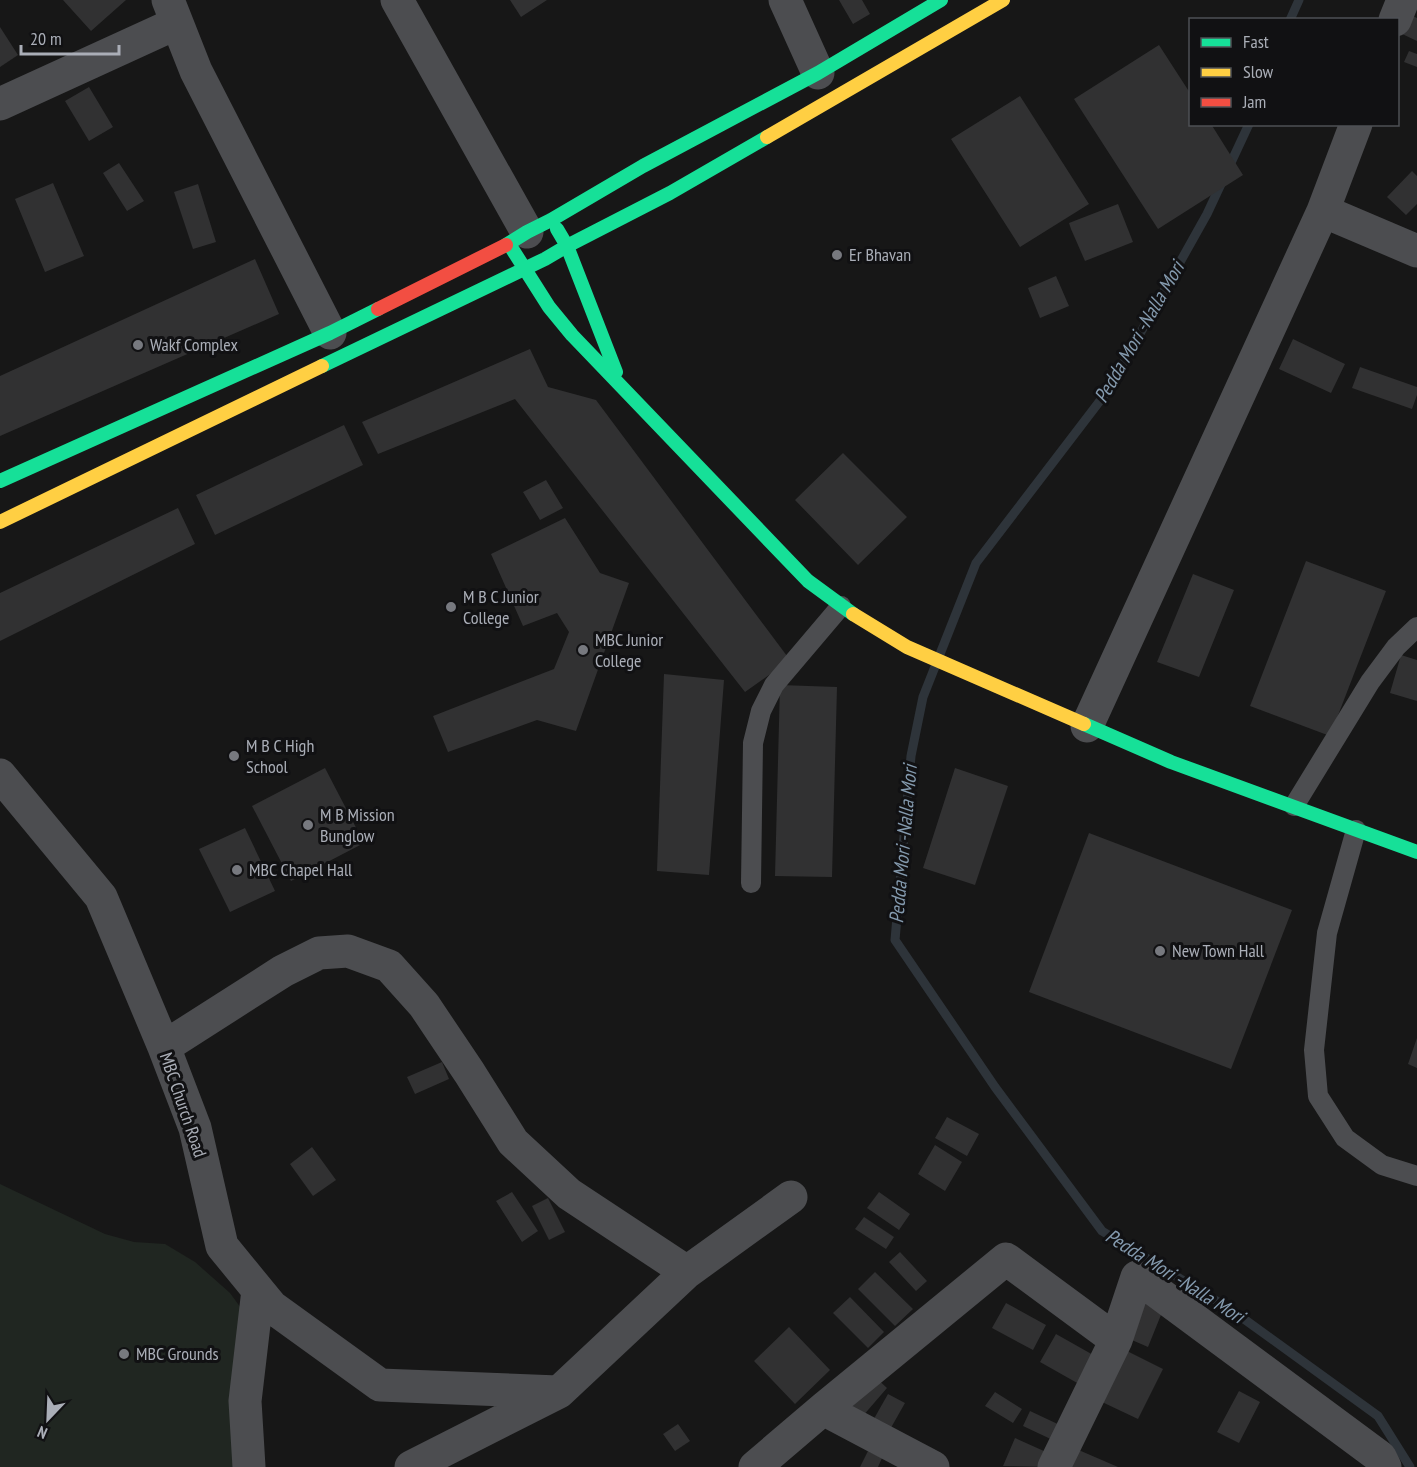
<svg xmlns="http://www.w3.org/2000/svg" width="1417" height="1467" font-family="'PT Sans Narrow',sans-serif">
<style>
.green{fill:#202621}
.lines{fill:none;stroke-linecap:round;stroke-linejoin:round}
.stream{stroke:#2e343a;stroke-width:9}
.building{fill:#313132}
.lane{stroke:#4c4d50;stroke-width:20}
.street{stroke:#4c4d50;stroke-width:33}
.fast{stroke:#16e098;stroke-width:14}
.slow{stroke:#ffcf43;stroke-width:14}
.jam{stroke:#f24e42;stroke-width:14}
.poi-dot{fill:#77797f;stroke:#111113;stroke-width:2}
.labels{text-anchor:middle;stroke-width:6;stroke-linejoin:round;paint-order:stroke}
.poi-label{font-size:18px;fill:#aaaeb7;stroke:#111113;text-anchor:start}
.street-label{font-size:18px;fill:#aaaeb7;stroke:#111113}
.water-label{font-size:20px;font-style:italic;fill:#849aae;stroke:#111113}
</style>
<rect width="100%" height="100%" fill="#171717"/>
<!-- green -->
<path class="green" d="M 0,1184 L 105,1234 L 134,1242 L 165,1244 L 195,1262 L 230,1293 L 251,1322 L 241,1467 L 0,1467 Z"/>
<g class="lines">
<!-- stream -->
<path class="stream" d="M 1290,20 L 1299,0
M 1249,124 L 1207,214 L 1109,389 L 976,563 L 923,697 L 911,756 L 895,940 L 995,1087 L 1102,1231 L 1233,1311 L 1378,1416 L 1410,1467"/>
</g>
<!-- building -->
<path class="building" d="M 63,0 L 126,0 L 91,31 Z
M 510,0 L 547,0 L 521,17 Z
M 839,0 L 862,0 L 870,14 L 853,24 Z
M 1405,12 L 1417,18 L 1417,41 L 1398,32 Z
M 0,27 L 18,55 L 0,67 Z
M 1159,45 L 1190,93 L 1190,124 L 1211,124 L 1243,175 L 1158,229 L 1074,99 Z
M 1409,51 L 1417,54 L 1417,67 L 1404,62 Z
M 89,87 L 113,127 L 89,141 L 65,101 Z
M 1020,96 L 1089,204 L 1020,247 L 951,139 Z
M 119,163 L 144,201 L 127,211 L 103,173 Z
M 1412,171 L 1417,176 L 1417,204 L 1406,215 L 1387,197 Z
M 53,183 L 84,256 L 45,272 L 15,199 Z
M 198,184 L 216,242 L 193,249 L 174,192 Z
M 1118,204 L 1133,242 L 1085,261 L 1071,229 L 1069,223 Z
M 255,259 L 279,314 L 0,436 L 0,376 Z
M 1056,276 L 1069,306 L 1040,318 L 1028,288 Z
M 1293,339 L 1345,364 L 1331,393 L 1279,369 Z
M 530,349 L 548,387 L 596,400 L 790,660 L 745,692 L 515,399 L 378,454 L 362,422 Z
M 1360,367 L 1417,387 L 1417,395 L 1412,409 L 1352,388 Z
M 344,425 L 363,465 L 215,535 L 196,495 Z
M 843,453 L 907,517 L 858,565 L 795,500 Z
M 546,480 L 563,508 L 540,520 L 523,492 Z
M 178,508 L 195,544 L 0,641 L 0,593 Z
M 565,518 L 600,573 L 629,583 L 576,731 L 537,720 L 448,752 L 433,716 L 554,669 L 569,632 L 557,613 L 523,626 L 491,554 Z
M 1306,561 L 1386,591 L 1330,736 L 1250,706 Z
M 1193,574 L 1234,590 L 1199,677 L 1157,662 Z
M 1401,655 L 1417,660 L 1417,701 L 1390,693 Z
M 664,674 L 724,680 L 709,875 L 657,871 Z
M 780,685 L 837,687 L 832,877 L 775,876 Z
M 325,768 L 364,843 L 291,881 L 252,806 Z
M 955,768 L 1008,786 L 975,885 L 923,868 Z
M 245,828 L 275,891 L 230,912 L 199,849 Z
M 1089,833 L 1292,910 L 1231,1069 L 1029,992 Z
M 1417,1038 L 1417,1068 L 1408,1064 Z
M 442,1062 L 449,1079 L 415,1094 L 407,1077 Z
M 947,1117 L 979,1134 L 967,1156 L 935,1138 Z
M 935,1145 L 962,1162 L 945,1191 L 918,1174 Z
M 312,1147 L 336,1180 L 313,1196 L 290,1164 Z
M 512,1192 L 538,1231 L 522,1242 L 496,1201 Z
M 879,1192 L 910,1214 L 899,1230 L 867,1208 Z
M 548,1198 L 565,1232 L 549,1240 L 532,1206 Z
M 864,1217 L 894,1237 L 886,1249 L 855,1229 Z
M 900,1252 L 927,1281 L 916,1291 L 889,1262 Z
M 875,1272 L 913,1309 L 895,1326 L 858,1289 Z
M 1143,1296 L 1165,1305 L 1148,1347 L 1125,1337 Z
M 850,1297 L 884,1332 L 868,1348 L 833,1313 Z
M 1006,1303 L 1046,1325 L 1033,1350 L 992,1328 Z
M 789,1327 L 830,1370 L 795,1404 L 754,1361 Z
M 1056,1334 L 1095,1356 L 1079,1384 L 1040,1362 Z
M 1127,1351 L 1163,1369 L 1138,1419 L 1102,1402 Z
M 872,1374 L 887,1388 L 862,1417 L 847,1403 Z
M 1239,1391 L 1260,1402 L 1239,1443 L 1217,1432 Z
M 995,1392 L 1022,1409 L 1013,1423 L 985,1406 Z
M 888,1394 L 905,1403 L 888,1433 L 871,1424 Z
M 1030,1411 L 1064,1427 L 1057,1442 L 1023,1426 Z
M 678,1424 L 690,1441 L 675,1451 L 663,1434 Z
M 1015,1438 L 1055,1456 L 1050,1467 L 1003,1466 Z
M 1074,1448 L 1118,1467 L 1066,1467 Z
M 868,1451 L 882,1458 L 878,1467 L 860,1467 Z"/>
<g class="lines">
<!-- lane -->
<path class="lane" d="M 1294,806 L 1370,682 L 1396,647 L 1417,627
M 1356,830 L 1327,933 L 1314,1050 L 1318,1096 L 1345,1138 L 1382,1165 L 1417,1176
M 751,883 L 753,743 L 761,711 L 774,685 L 841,606"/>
<!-- street -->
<path class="street" d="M 168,0 L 196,71 L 330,333
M 397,0 L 527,232
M 785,0 L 818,73
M 1395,20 L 1403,0
M 0,104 L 177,23
M 1323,211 L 1417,251
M 1087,726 L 1323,211 L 1356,124
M 0,775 L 101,897 L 164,1047 L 195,1128 L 222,1246 L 258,1290 L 245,1401 L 249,1467
M 164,1047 L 283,971 L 319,953 L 348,951 L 389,966 L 424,1005 L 469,1072 L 513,1142 L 569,1194 L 687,1272
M 258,1290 L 272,1307 L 380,1385 L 558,1392
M 823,1409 L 1006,1259 L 1116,1340
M 411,1467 L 559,1392 L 687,1272 L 791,1197
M 755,1467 L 823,1409 L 933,1467
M 1054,1467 L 1116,1340 L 1137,1277 L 1380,1457 L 1385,1467"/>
<!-- fast -->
<path class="fast" d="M 557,229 L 567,246 L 616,372
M 509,244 L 549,307 L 572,335 L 808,581 L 853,614
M 506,245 L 527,232 L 551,220 L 643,166 L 818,73 L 941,0
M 322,366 L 545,259 L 567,246 L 670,193 L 767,137
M 0,481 L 330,333 L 378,309
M 1084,724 L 1171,762 L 1417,852"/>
<!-- slow -->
<path class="slow" d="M 767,137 L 1003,0
M 0,522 L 322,366
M 853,614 L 907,647 L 1084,724"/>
<!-- jam -->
<path class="jam" d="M 378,309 L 506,245"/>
</g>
<!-- markers -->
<g class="poi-dot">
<circle cx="837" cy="255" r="6"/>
<circle cx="138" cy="345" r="6"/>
<circle cx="451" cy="607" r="6"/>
<circle cx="583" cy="650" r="6"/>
<circle cx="234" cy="756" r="6"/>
<circle cx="308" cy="825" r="6"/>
<circle cx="237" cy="870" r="6"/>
<circle cx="1160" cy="951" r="6"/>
<circle cx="124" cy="1354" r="6"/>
</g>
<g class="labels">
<!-- poi labels -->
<g class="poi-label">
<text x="849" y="261">Er Bhavan</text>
<text x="150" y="351">Wakf Complex</text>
<text x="463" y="603">M B C Junior<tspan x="463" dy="21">College</tspan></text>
<text x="595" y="646">MBC Junior<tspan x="595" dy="21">College</tspan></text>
<text x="246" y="752">M B C High<tspan x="246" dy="21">School</tspan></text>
<text x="320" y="821">M B Mission<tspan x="320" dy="21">Bunglow</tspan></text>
<text x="249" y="876">MBC Chapel Hall</text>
<text x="1172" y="957">New Town Hall</text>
<text x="136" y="1360">MBC Grounds</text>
</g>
<!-- street labels -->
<g class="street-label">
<text transform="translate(183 1105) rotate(71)" y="6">MBC Church Road</text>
</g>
<!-- water labels -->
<g class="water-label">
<text transform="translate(1139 332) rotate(-60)" y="7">Pedda Mori -Nalla Mori</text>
<text transform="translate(903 844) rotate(-85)" y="7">Pedda Mori -Nalla Mori</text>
<text transform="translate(1175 1276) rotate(32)" y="7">Pedda Mori -Nalla Mori</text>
</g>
</g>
<!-- legend -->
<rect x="1189" y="18" width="210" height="108" fill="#111113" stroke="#4e5055" stroke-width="1.5"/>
<rect x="1201" y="38" width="30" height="9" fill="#16e098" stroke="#4e5055" stroke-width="1.5"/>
<text x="1243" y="48" font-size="18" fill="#aaaeb7">Fast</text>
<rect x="1201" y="68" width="30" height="9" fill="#ffcf43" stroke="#4e5055" stroke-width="1.5"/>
<text x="1243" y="78" font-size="18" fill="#aaaeb7">Slow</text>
<rect x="1201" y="98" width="30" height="9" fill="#f24e42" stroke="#4e5055" stroke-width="1.5"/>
<text x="1243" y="108" font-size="18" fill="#aaaeb7">Jam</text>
<!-- north arrow -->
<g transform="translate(48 1419) rotate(203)" stroke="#111113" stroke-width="4.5" paint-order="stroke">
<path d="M0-4.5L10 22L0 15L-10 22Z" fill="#aaaeb7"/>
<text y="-9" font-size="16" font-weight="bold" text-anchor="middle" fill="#aaaeb7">N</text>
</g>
<!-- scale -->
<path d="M21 45v9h98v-9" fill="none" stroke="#aaaeb7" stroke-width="3"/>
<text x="30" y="45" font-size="18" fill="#aaaeb7" stroke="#111113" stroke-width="4.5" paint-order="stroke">20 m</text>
</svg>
